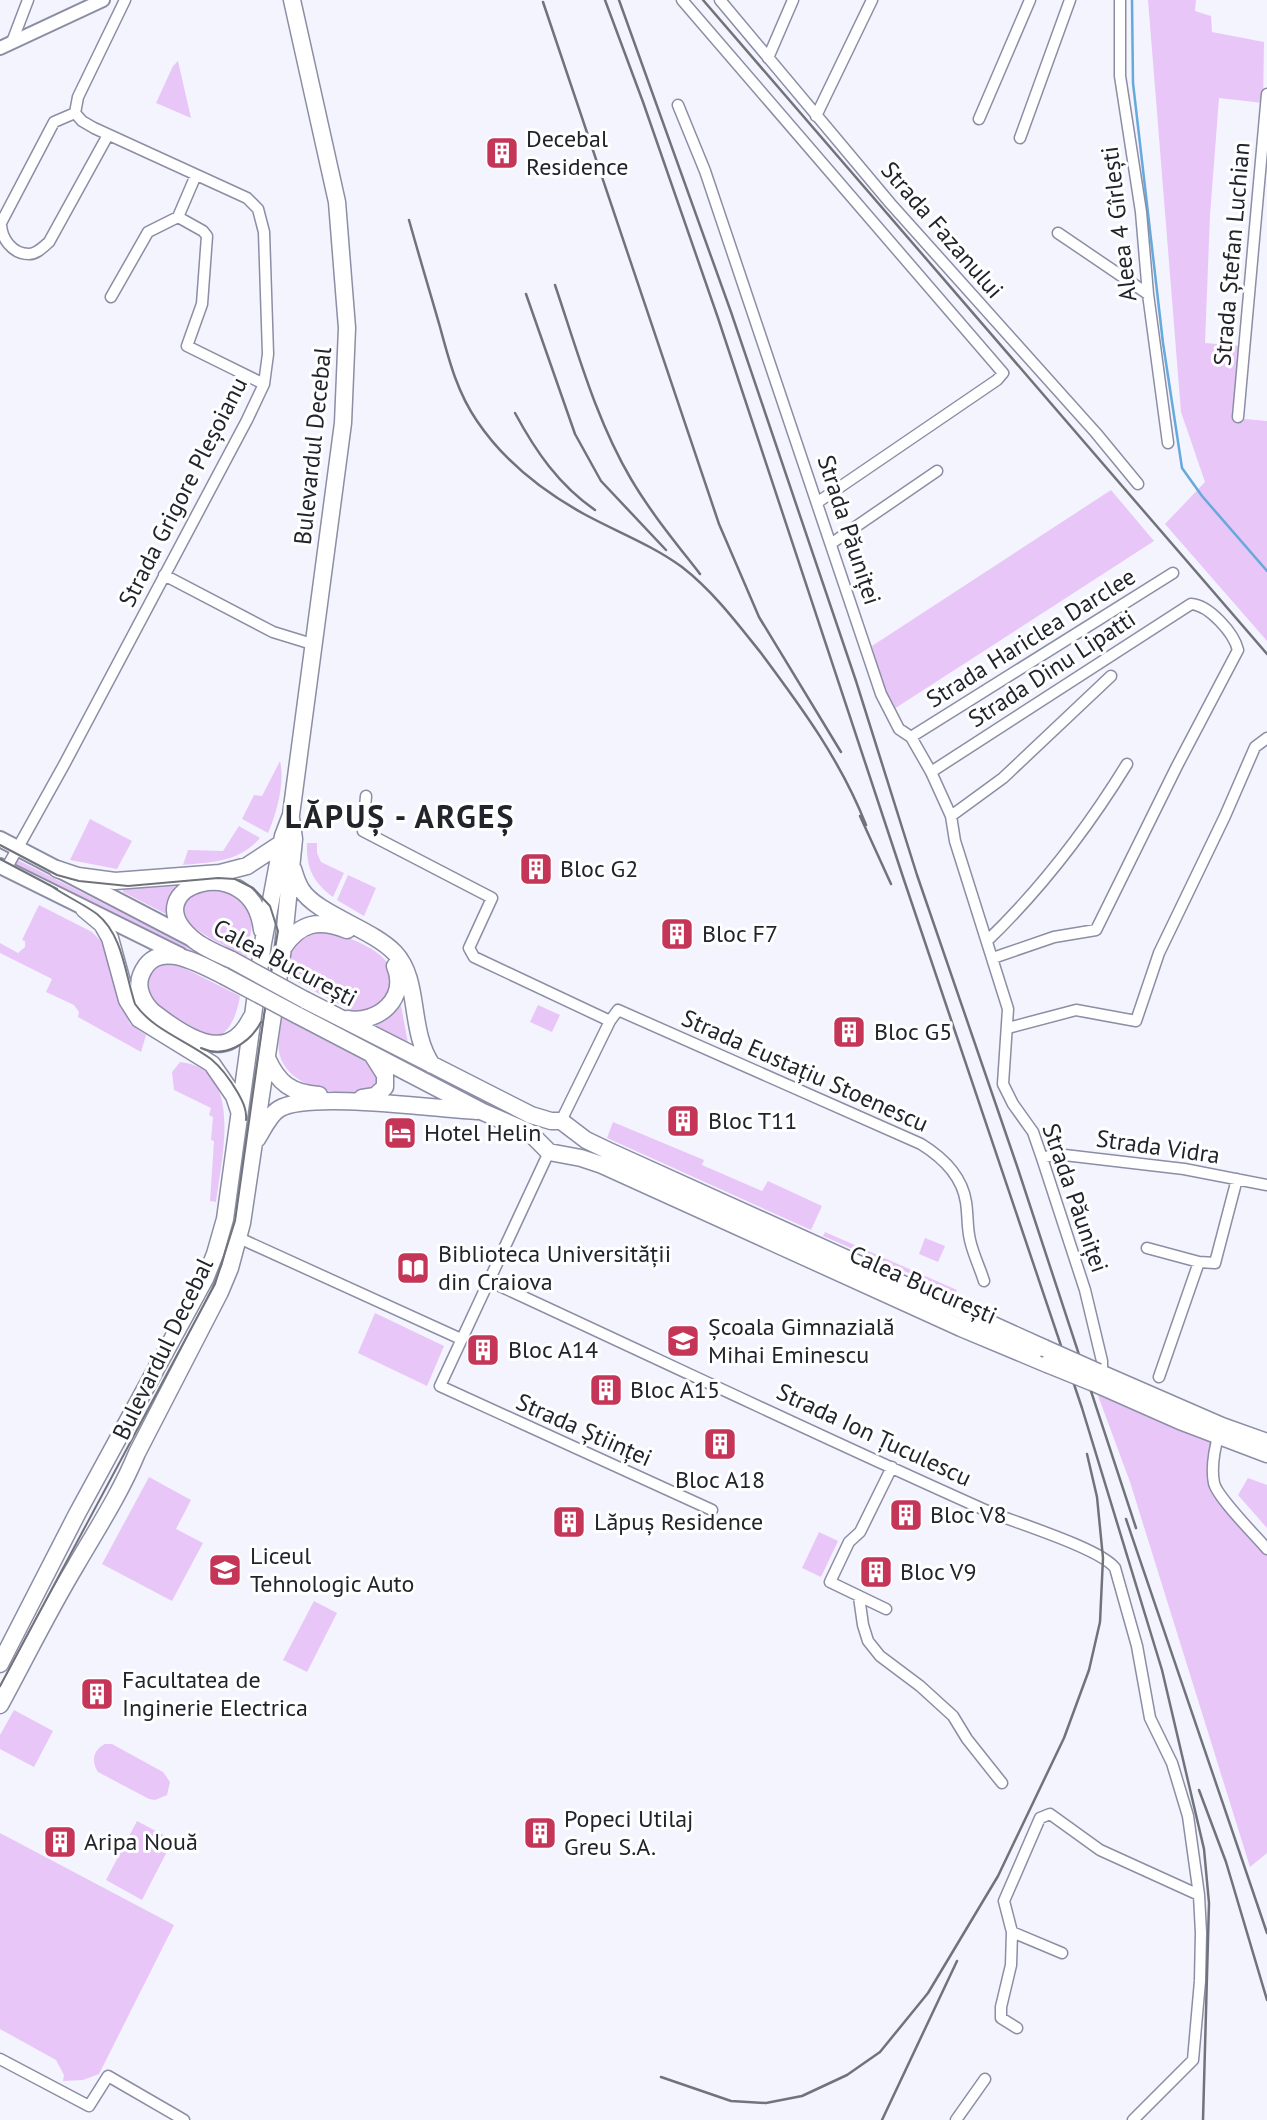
<svg xmlns="http://www.w3.org/2000/svg" width="1267" height="2120" font-family="'PT Sans',sans-serif">
<style>
.green{fill:#e9c6f8}
.lines{fill:none;stroke-linecap:round;stroke-linejoin:round}
.stream{stroke:#66a9da;stroke-width:2.5}
.minor-casing{stroke:#8b8ea4;stroke-width:13}
.tertiary-casing{stroke:#8b8ea4;stroke-width:16}
.secondary-casing{stroke:#8b8ea4;stroke-width:18}
.primary-casing{stroke:#8b8ea4;stroke-width:19}
.minor{stroke:#fff;stroke-width:10}
.tertiary{stroke:#fff;stroke-width:12}
.secondary{stroke:#fff;stroke-width:14}
.primary{stroke:#fff;stroke-width:16}
.tram{stroke:#71737b;stroke-width:2}
.rail{stroke:#71737b;stroke-width:2.5}
.primary-bridge-casing{stroke:#8b8ea4;stroke-width:19;stroke-linecap:butt}
.primary-bridge{stroke:#fff;stroke-width:16}
.labels{text-anchor:middle;stroke-width:6;stroke-linejoin:round;paint-order:stroke}
.poi-label{font-size:24px;fill:#22242c;stroke:#fff;text-anchor:start}
.street-label{font-size:24px;fill:#22242c;stroke:#fff}
.district-label{font-size:32px;font-weight:bold;letter-spacing:2px;fill:#22242c;stroke:#fff}
</style>
<rect width="100%" height="100%" fill="#f3f4fe"/>
<!-- green -->
<path class="green" d="M 1148,0 L 1196,0 L 1195,11 L 1211,16 L 1212,32 L 1264,42 L 1263,103 L 1219,98 L 1210,215 L 1205,343 L 1241,346 L 1234,418 L 1267,421 L 1267,641 L 1165,524 L 1205,482 L 1181,412 Z
M 178,61 L 191,118 L 156,103 L 173,66 Z
M 1111,490 L 1154,541 L 894,709 L 888,701 L 872,646 Z
M 280,761 C 285,782 277,813 268,833 L 242,819 L 254,795 L 262,796 Z
M 90,819 L 132,841 L 117,869 L 70,860 Z
M 239,826 L 260,838 C 239,862 213,862 183,865 L 188,850 L 223,851 Z
M 307,843 L 317,843 L 317,853 L 321,862 L 344,873 L 333,897 C 313,882 306,868 307,843 Z
M 16,859 L 201,953 L 199,955 L 14,863 Z
M 348,875 L 376,888 L 364,916 L 337,900 Z
M 175,886 L 168,899 L 166,914 L 123,892 L 123,888 Z
M 221,887 L 249,903 L 252,925 L 247,957 C 232,949 180,928 183,908 C 184,903 188,897 190,892 Z
M 39,905 L 92,932 L 101,941 L 130,1024 L 146,1035 L 141,1052 L 78,1017 L 79,1012 L 74,1005 L 46,992 L 52,979 L 0,953 L 0,943 L 18,953 L 25,947 L 25,941 L 22,940 Z
M 314,928 C 341,934 413,954 387,994 C 379,1007 370,1011 355,1013 L 290,978 C 289,953 290,940 314,928 Z
M 167,962 L 180,966 L 240,996 C 237,1015 227,1046 201,1036 C 194,1033 188,1028 182,1024 C 166,1014 143,1001 148,979 C 151,969 158,965 167,962 Z
M 400,1000 L 408,1043 L 373,1024 Z
M 538,1005 L 560,1015 L 552,1032 L 530,1022 Z
M 282,1017 L 367,1062 L 377,1078 L 376,1088 C 348,1100 290,1090 280,1056 C 276,1044 281,1029 282,1017 Z
M 180,1062 C 245,1068 221,1160 216,1202 L 210,1201 L 214,1141 L 211,1140 L 213,1117 L 209,1115 L 211,1108 L 174,1090 L 172,1072 Z
M 613,1122 L 704,1160 L 702,1165 L 762,1191 L 768,1181 L 822,1206 L 811,1230 L 607,1138 Z
M 825,1232 L 957,1290 L 955,1293 L 823,1236 Z
M 925,1238 L 945,1246 L 938,1262 L 919,1254 Z
M 375,1313 L 444,1346 L 427,1386 L 358,1353 Z
M 1097,1393 L 1211,1441 L 1212,1494 L 1267,1555 L 1267,1853 L 1250,1867 L 1130,1482 Z
M 149,1477 L 191,1500 L 176,1529 L 203,1543 L 172,1601 L 102,1564 Z
M 1248,1478 L 1267,1485 L 1267,1528 L 1238,1495 Z
M 819,1532 L 838,1541 L 821,1577 L 802,1568 Z
M 314,1601 L 337,1613 L 307,1672 L 283,1660 Z
M 14,1710 L 53,1731 L 34,1767 L 0,1749 L 0,1735 Z
M 105,1744 L 112,1744 L 163,1772 L 170,1782 L 167,1795 L 155,1800 L 149,1799 L 98,1772 C 91,1761 93,1750 105,1744 Z
M 137,1821 L 173,1840 L 142,1900 L 106,1880 Z
M 0,1833 L 174,1925 L 99,2074 L 83,2080 L 63,2081 L 64,2075 L 56,2060 L 0,2029 Z"/>
<g class="lines">
<!-- stream -->
<path class="stream" d="M 1132,0 L 1133,83 L 1163,343 L 1182,468 L 1202,496 L 1267,571"/>
<defs>
<path id="minor" d="M 682,0 L 1003,373 L 997,380 L 818,502
M 720,0 L 890,203 L 1096,433 L 1138,484
M 1120,0 L 1120,76 L 1141,212 L 1148,294 L 1168,443
M 12,42 L 28,0
M 768,58 L 793,0
M 678,105 L 705,171 L 881,694 L 899,729 L 911,737 L 931,772 L 951,816 L 955,841 L 1008,1009 L 1003,1084 L 1013,1104 L 1033,1132 L 1042,1158 L 1085,1290 L 1102,1361 L 1102,1376
M 75,113 L 54,122 L 1,223 C 1,238 12,254 29,254 C 37,254 43,247 49,242 L 108,135
M 816,116 L 872,0
M 979,119 L 1030,0
M 1020,138 L 1070,0
M 178,217 L 203,231 L 207,236 L 202,304 L 187,346 L 264,384
M 1058,233 L 1148,294
M 111,297 L 148,232 L 178,217 L 196,175
M 1238,417 L 1267,94
M 832,543 L 937,471
M 164,575 L 273,632 L 312,644
M 911,737 L 1173,573
M 931,772 L 1191,604 C 1209,605 1234,633 1238,650 L 1177,766 L 1096,930 L 1054,937 L 993,958
M 366,796 L 363,831 L 492,898 L 469,948 L 474,957 L 610,1021
M 951,816 L 1003,778 L 1111,676
M 6,869 L 65,763 L 247,420 L 264,384 L 268,354 L 264,232 L 258,209 L 247,198 L 94,128 L 82,121 L 75,113 L 78,97 L 125,0
M 987,941 C 1042,888 1087,829 1127,764
M 1008,1028 L 1076,1010 L 1136,1021 L 1159,953 L 1225,816 L 1255,747 L 1267,738
M 561,1121 L 610,1021 L 618,1010 L 921,1144 C 942,1157 962,1176 966,1202 C 968,1215 967,1228 970,1240 C 973,1254 980,1268 984,1281
M 549,1152 L 440,1386 L 712,1510
M 1042,1158 L 1056,1154 L 1184,1169 L 1267,1185
M 239,1238 L 461,1339
M 1147,1248 L 1199,1262 L 1215,1263 L 1237,1179
M 489,1281 C 654,1357 819,1436 985,1510 C 1013,1522 1100,1548 1115,1568 L 1137,1646 L 1150,1718 L 1172,1763 L 1188,1816 L 1199,1895 L 1201,1933 L 1200,1981 L 1193,2060 L 1133,2120
M 1159,1377 L 1199,1262
M 1219,1433 C 1215,1447 1211,1468 1214,1483 C 1217,1497 1256,1536 1267,1549
M 859,1597 L 863,1625 L 868,1641 L 880,1656 L 920,1686 L 953,1716 L 967,1739 L 1002,1783
M 886,1609 L 830,1582 L 849,1542 L 860,1532 L 892,1467
M 1012,1932 L 1062,1953
M 1017,2028 L 1001,2018 L 1001,2007 L 1011,1965 L 1012,1932 L 1004,1901 L 1040,1818 L 1050,1814 L 1100,1850 L 1199,1895
M 0,2059 L 89,2106 L 108,2076 L 184,2120
M 956,2120 L 985,2079"/>
<path id="tertiary" d="M 0,48 L 103,0"/>
<path id="secondary" d="M 0,839 L 192,939
M 0,866 L 180,955"/>
<path id="primary" d="M 57,869 L 78,876 L 115,881 L 220,873 L 247,866 L 282,843
M 293,869 C 295,875 297,883 301,889 C 316,914 371,928 395,953 C 421,981 408,1030 432,1065
M 84,909 L 102,924 L 110,938 L 127,1000 L 139,1019 L 212,1064 L 234,1096 L 239,1111
M 283,948 C 300,922 319,919 347,930
M 232,960 C 219,954 203,948 193,939 C 130,886 253,847 262,930
M 224,976 C 199,964 156,937 141,975 C 136,988 143,1002 152,1011 C 182,1034 227,1068 251,1018
M 305,1000 L 531,1115 L 551,1121 L 561,1121 L 586,1140 L 609,1151 L 1044,1348
M 297,1015 L 483,1112 L 529,1132 L 549,1152 L 581,1158 L 602,1165 L 961,1328 L 1047,1364
M 347,1019 C 379,1024 408,998 395,966
M 267,1058 C 278,1083 291,1093 319,1095
M 362,1098 L 375,1096 L 385,1087 L 385,1075 L 373,1056
M 257,1139 C 263,1130 269,1115 279,1109 C 309,1091 437,1109 477,1111
M 1098,1372 L 1222,1426 L 1267,1442
M 1094,1383 L 1180,1421 L 1267,1454
M 0,1664 L 77,1514 L 205,1279 L 215,1254 L 225,1219 L 263,943 L 283,836 L 291,815 L 343,423 L 347,328 L 337,202 L 292,0
M 0,1705 C 25,1659 48,1612 75,1567 C 97,1529 120,1494 137,1453 L 220,1292 L 230,1268 L 242,1223 L 263,1082 L 283,948 L 294,839 L 291,818"/>
</defs>
<!-- minor casing -->
<use href="#minor" class="minor-casing"/>
<!-- tertiary casing -->
<use href="#tertiary" class="tertiary-casing"/>
<!-- secondary casing -->
<use href="#secondary" class="secondary-casing"/>
<!-- primary casing -->
<use href="#primary" class="primary-casing"/>
<!-- minor -->
<use href="#minor" class="minor"/>
<!-- tertiary -->
<use href="#tertiary" class="tertiary"/>
<!-- secondary -->
<use href="#secondary" class="secondary"/>
<!-- primary -->
<use href="#primary" class="primary"/>
<!-- tram -->
<path class="tram" d="M 0,845 L 57,875 L 79,881 L 128,886 L 218,878 L 235,879 L 253,888 L 270,906 L 278,931 L 264,1015 L 235,1221 L 215,1284 L 0,1686
M 0,859 L 57,889
M 50,885 C 65,896 82,903 97,914 C 123,935 125,974 135,1004 C 153,1030 186,1040 211,1059 C 222,1068 231,1081 238,1093 C 243,1102 247,1110 246,1120
M 201,1048 C 225,1059 250,1043 261,1022"/>
<!-- rail -->
<path class="rail" d="M 605,0 L 643,102 L 718,318 L 904,880 L 1082,1408 L 1162,1670 L 1204,1849 L 1209,1903 L 1203,2120
M 619,0 L 731,312 L 856,681 L 917,875 L 1017,1166 L 1136,1528
M 703,0 L 1267,654
M 543,2 L 719,524 L 759,617 L 841,752
M 409,220 C 419,256 430,292 440,327 C 449,360 457,392 477,421 C 504,461 542,491 584,514 C 617,532 652,545 682,567 C 713,591 737,623 761,653 C 802,708 841,761 866,825
M 555,285 C 577,350 596,420 631,479 C 651,513 676,543 700,574
M 526,294 L 575,434 L 601,481 L 666,550
M 515,413 C 536,452 559,485 595,510
M 860,816 L 891,884
M 1126,1519 L 1267,1933
M 1199,1790 L 1226,1862 L 1267,2000
M 661,2077 L 731,2101 L 766,2103 L 802,2096 L 847,2075 L 880,2052 L 928,1993 L 998,1876 L 1064,1738 L 1089,1670 L 1100,1622 L 1103,1558 L 1097,1497 L 1087,1454
M 882,2120 L 957,1961"/>
<defs>
<path id="primary-bridge" d="M 232,960 L 305,1000
M 224,976 L 297,1015
M 1044,1348 L 1098,1372
M 1047,1364 L 1094,1383"/>
</defs>
<!-- primary-bridge casing -->
<use href="#primary-bridge" class="primary-bridge-casing"/>
<!-- primary-bridge -->
<use href="#primary-bridge" class="primary-bridge"/>
</g>
<!-- icons -->
<defs>
<symbol id="building-square" viewBox="-11 -11 22 22"><rect x="-9" y="-9" width="18" height="18" rx="4" fill="#c53558" stroke="#fff"/><path d="M-4-6H4V6H1V3H-1V6H-4ZM-2.5-4.3h1.7v1.8h-1.7ZM.8-4.3h1.7v1.8H.8ZM-2.5-1h1.7V.8h-1.7ZM.8-1h1.7V.8H.8Z" fill="#fff"/></symbol>
<symbol id="hotel-square" viewBox="-11 -11 22 22"><rect x="-9" y="-9" width="18" height="18" rx="4" fill="#c53558" stroke="#fff"/><path d="M-6-4.5h1.5V1H6V5H4.5V3h-9V5H-6ZM-4 0a1.8 1.8 0 1 1 3.6 0ZM.5 0V-2.5h3Q6-2.5 6 0Z" fill="#fff"/></symbol>
<symbol id="library-square" viewBox="-11 -11 22 22"><rect x="-9" y="-9" width="18" height="18" rx="4" fill="#c53558" stroke="#fff"/><path d="M-6-4Q-3-5.5-.7-3.5V5Q-3 3-6 4ZM6-4Q3-5.5 .7-3.5V5Q3 3 6 4Z" fill="#fff"/></symbol>
<symbol id="school-square" viewBox="-11 -11 22 22"><rect x="-9" y="-9" width="18" height="18" rx="4" fill="#c53558" stroke="#fff"/><path d="M0-5L7-2L0 1L-7-2ZM-4 1L0 2.5L4 1V4Q0 6-4 4Z" fill="#fff"/></symbol>
</defs>
<g fill-rule="evenodd">
<use href="#building-square" x="483" y="134" width="38" height="38"/>
<use href="#building-square" x="517" y="850" width="38" height="38"/>
<use href="#building-square" x="658" y="915" width="38" height="38"/>
<use href="#building-square" x="830" y="1013" width="38" height="38"/>
<use href="#building-square" x="664" y="1102" width="38" height="38"/>
<use href="#hotel-square" x="381" y="1114" width="38" height="38"/>
<use href="#library-square" x="394" y="1249" width="38" height="38"/>
<use href="#school-square" x="664" y="1322" width="38" height="38"/>
<use href="#building-square" x="464" y="1331" width="38" height="38"/>
<use href="#building-square" x="587" y="1371" width="38" height="38"/>
<use href="#building-square" x="701" y="1425" width="38" height="38"/>
<use href="#building-square" x="887" y="1496" width="38" height="38"/>
<use href="#building-square" x="550" y="1503" width="38" height="38"/>
<use href="#school-square" x="206" y="1551" width="38" height="38"/>
<use href="#building-square" x="857" y="1553" width="38" height="38"/>
<use href="#building-square" x="78" y="1675" width="38" height="38"/>
<use href="#building-square" x="521" y="1814" width="38" height="38"/>
<use href="#building-square" x="41" y="1823" width="38" height="38"/>
</g>
<g class="labels">
<!-- poi labels -->
<g class="poi-label">
<text x="526" y="147">Decebal<tspan x="526" dy="28">Residence</tspan></text>
<text x="560" y="877">Bloc G2</text>
<text x="702" y="942">Bloc F7</text>
<text x="874" y="1040">Bloc G5</text>
<text x="708" y="1129">Bloc T11</text>
<text x="424" y="1141">Hotel Helin</text>
<text x="438" y="1262">Biblioteca Universității<tspan x="438" dy="28">din Craiova</tspan></text>
<text x="708" y="1335">Școala Gimnazială<tspan x="708" dy="28">Mihai Eminescu</tspan></text>
<text x="508" y="1358">Bloc A14</text>
<text x="630" y="1398">Bloc A15</text>
<text x="720" y="1488" text-anchor="middle">Bloc A18</text>
<text x="930" y="1523">Bloc V8</text>
<text x="594" y="1530">Lăpuș Residence</text>
<text x="250" y="1564">Liceul<tspan x="250" dy="28">Tehnologic Auto</tspan></text>
<text x="900" y="1580">Bloc V9</text>
<text x="122" y="1688">Facultatea de<tspan x="122" dy="28">Inginerie Electrica</tspan></text>
<text x="564" y="1827">Popeci Utilaj<tspan x="564" dy="28">Greu S.A.</tspan></text>
<text x="84" y="1850">Aripa Nouă</text>
</g>
<!-- street labels -->
<g class="street-label">
<text transform="translate(1119 224) rotate(-97)" y="8">Aleea 4 Gîrlești</text>
<text transform="translate(942 230) rotate(49)" y="8">Strada Fazanului</text>
<text transform="translate(1232 254) rotate(-85)" y="8">Strada Ștefan Luchian</text>
<text transform="translate(313 446) rotate(-84)" y="8">Bulevardul Decebal</text>
<text transform="translate(183 492) rotate(-63)" y="8">Strada Grigore Pleșoianu</text>
<text transform="translate(849 530) rotate(72)" y="8">Strada Păuniței</text>
<text transform="translate(1031 638) rotate(-32)" y="8">Strada Hariclea Darclee</text>
<text transform="translate(1052 669) rotate(-33)" y="8">Strada Dinu Lipatti</text>
<text transform="translate(285 963) rotate(28)" y="8">Calea București</text>
<text transform="translate(805 1071) rotate(24)" y="8">Strada Eustațiu Stoenescu</text>
<text transform="translate(1158 1147) rotate(8)" y="8">Strada Vidra</text>
<text transform="translate(1075 1198) rotate(71)" y="8">Strada Păuniței</text>
<text transform="translate(923 1285) rotate(24)" y="8">Calea București</text>
<text transform="translate(163 1349) rotate(-64)" y="8">Bulevardul Decebal</text>
<text transform="translate(584 1430) rotate(24)" y="8">Strada Științei</text>
<text transform="translate(874 1435) rotate(25)" y="8">Strada Ion Țuculescu</text>
</g>
<!-- district labels -->
<g class="district-label">
<text x="400" y="828">LĂPUȘ - ARGEȘ</text>
</g>
</g>
</svg>
